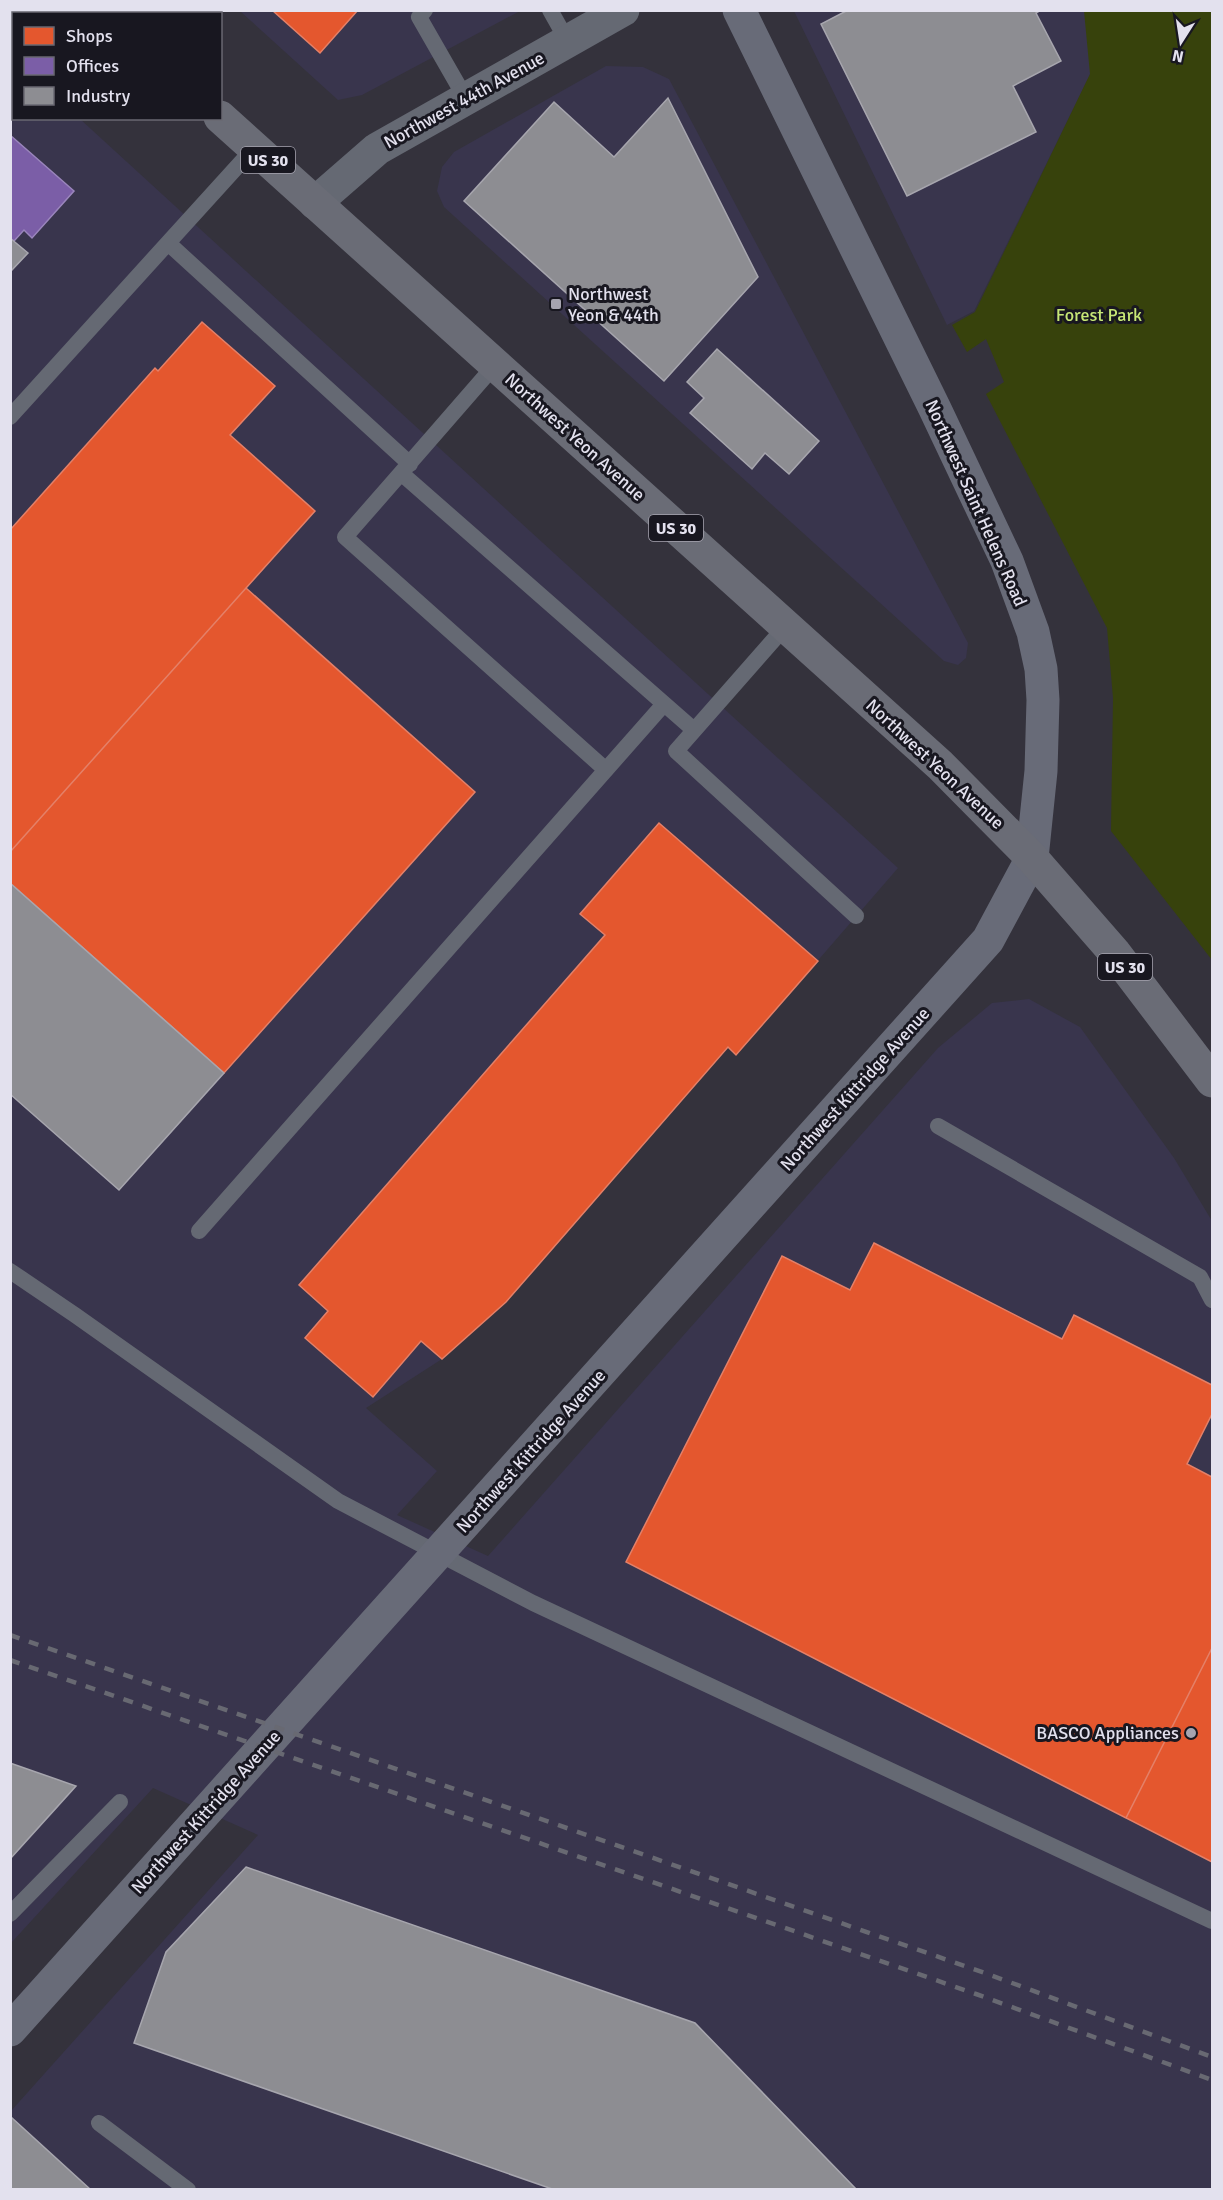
<svg xmlns="http://www.w3.org/2000/svg" width="1223" height="2200" font-family="Signika,sans-serif">
<style>
.built{fill:#39354d}
.green{fill:#37420c}
.shops{fill:#e4572e;stroke:#e48068;stroke-width:1.5}
.offices{fill:#7b5ea7;stroke:#9a85bc;stroke-width:1.5}
.industry{fill:#8d8d92;stroke:#a7a6ae;stroke-width:1.5}
.lines{fill:none;stroke-linecap:round;stroke-linejoin:round}
.service{stroke:#656973;stroke-width:16}
.tertiary{stroke:#656973;stroke-width:33}
.secondary{stroke:#686b78;stroke-width:33}
.trunk{stroke:#6a6c76;stroke-width:33}
.rail{stroke:#686972;stroke-width:4.5;stroke-dasharray:10 10;stroke-linecap:butt}
.poi-dot{fill:#a6a4b0;stroke:#181720;stroke-width:2}
.labels{text-anchor:middle;stroke-width:6;stroke-linejoin:round;paint-order:stroke}
.shield{fill:#181720;stroke:#a6a4b0;stroke-width:1.5}
.shield-label{font-size:16px;font-weight:bold;fill:#e3e1ee}
.street-label{font-size:18px;fill:#e3e1ee;stroke:#181720}
.poi-label{font-size:18px;fill:#e3e1ee;stroke:#181720;text-anchor:start}
.park-label{font-size:18px;fill:#c7e776;stroke:#181720}
</style>
<rect width="100%" height="100%" fill="#34323c"/>
<!-- built -->
<path class="built" d="M 240,11 L 520,11 L 362,95 L 338,100 Z
M 794,11 L 1100,11 L 1106,42 L 974,311 L 947,325 Z
M 11,56 L 13,59 L 14,118 L 80,119 L 898,868 L 736,1055 L 727,1048 L 442,1359 L 366,1408 L 437,1471 L 397,1515 L 488,1556 L 938,1048 L 992,1003 L 1029,999 L 1080,1027 L 1174,1158 L 1212,1221 L 1212,2189 L 11,2189 L 11,2111 L 258,1835 L 153,1788 L 11,1943 Z
M 606,66 L 643,67 L 669,79 L 968,643 L 966,658 L 958,665 L 944,661 L 444,207 L 437,191 L 442,167 L 454,152 Z"/>
<!-- green -->
<path class="green" d="M 1084,11 L 1212,11 L 1212,960 L 1111,831 L 1113,698 L 1107,628 L 986,394 L 1004,382 L 986,339 L 967,352 L 952,325 L 975,312 L 1090,74 Z"/>
<!-- shops -->
<path class="shops" d="M 272,10 L 358,10 L 320,53 Z
M 202,322 L 275,386 L 230,435 L 315,511 L 10,852 L 10,530 L 155,368 L 158,371 Z
M 246,588 L 475,792 L 224,1073 L 10,883 L 10,852 Z
M 659,823 L 818,961 L 736,1055 L 728,1047 L 506,1302 L 442,1359 L 421,1341 L 373,1397 L 305,1338 L 328,1311 L 299,1285 L 605,935 L 580,914 Z
M 874,1243 L 1062,1339 L 1074,1315 L 1212,1385 L 1212,1414 L 1187,1464 L 1212,1477 L 1212,1648 L 1126,1818 L 626,1562 L 782,1256 L 850,1290 Z
M 1212,1648 L 1212,1862 L 1126,1818 Z"/>
<!-- offices -->
<path class="offices" d="M 10,135 L 74,191 L 32,238 L 24,230 L 14,241 L 10,238 Z"/>
<!-- industry -->
<path class="industry" d="M 848,10 L 1041,10 L 1036,13 L 1061,61 L 1013,86 L 1036,132 L 907,196 L 821,24 Z
M 668,98 L 758,277 L 664,381 L 464,201 L 554,102 L 614,157 Z
M 10,238 L 28,253 L 10,272 Z
M 717,349 L 819,441 L 789,474 L 765,453 L 752,469 L 690,413 L 704,398 L 687,382 Z
M 10,883 L 224,1073 L 119,1190 L 10,1094 Z
M 10,1763 L 76,1786 L 10,1859 Z
M 246,1867 L 695,2023 L 857,2190 L 555,2190 L 134,2043 L 166,1952 Z
M 11,2117 L 91,2190 L 10,2190 Z"/>
<g class="lines">
<!-- service -->
<path class="service" d="M 425,10 L 419,17 L 466,99
M 550,10 L 568,42
M 168,243 L 410,464
M 495,365 L 401,473 L 694,730
M 10,417 L 254,148
M 401,473 L 345,537 L 606,770
M 785,627 L 676,751 L 856,916
M 938,1126 L 1200,1277 L 1212,1300
M 199,1231 L 664,704
M 10,1271 L 75,1315 L 338,1501 L 533,1603 L 1212,1921
M 10,1914 L 120,1802
M 99,2123 L 188,2190"/>
<!-- tertiary -->
<path class="tertiary" d="M 315,203 L 377,149 L 623,10"/>
<!-- secondary -->
<path class="secondary" d="M 10,2030 L 988,940 L 1032,858 L 1041,771 L 1043,700 L 1041,669 L 1033,632 L 1007,561 L 935,409 L 739,10"/>
<!-- trunk -->
<path class="trunk" d="M 103,10 L 106,14
M 220,117 L 940,765 L 1032,858 L 1114,952 L 1212,1081"/>
<!-- rail -->
<path class="rail" d="M 10,1635 L 985,1973 L 1212,2057
M 10,1660 L 976,1994 L 1212,2080"/>
</g>
<!-- markers -->
<g class="poi-dot">
<rect x="550" y="298" width="12" height="12" rx="3"/>
<circle cx="1191" cy="1733" r="6"/>
</g>
<g class="labels">
<!-- shield labels -->
<g class="shield">
<rect x="241" y="147" width="54" height="26" rx="4.5"/>
<rect x="649" y="515" width="54" height="26" rx="4.5"/>
<rect x="1098" y="954" width="54" height="26" rx="4.5"/>
</g>
<g class="shield-label">
<text x="268" y="166">US 30</text>
<text x="676" y="534">US 30</text>
<text x="1125" y="973">US 30</text>
</g>
<!-- street labels -->
<g class="street-label">
<text transform="translate(464 100) rotate(-29)" y="6">Northwest 44th Avenue</text>
<text transform="translate(575 437) rotate(42)" y="6">Northwest Yeon Avenue</text>
<text transform="translate(976 503) rotate(66)" y="6">Northwest Saint Helens Road</text>
<text transform="translate(935 764) rotate(43)" y="6">Northwest Yeon Avenue</text>
<text transform="translate(855 1089) rotate(-48)" y="6">Northwest Kittridge Avenue</text>
<text transform="translate(531 1451) rotate(-48)" y="6">Northwest Kittridge Avenue</text>
<text transform="translate(206 1812) rotate(-48)" y="6">Northwest Kittridge Avenue</text>
</g>
<!-- poi labels -->
<g class="poi-label">
<text x="568" y="300">Northwest<tspan x="568" dy="21">Yeon &amp; 44th</tspan></text>
<text x="1179" y="1739" text-anchor="end">BASCO Appliances</text>
</g>
<!-- park labels -->
<g class="park-label">
<text x="1099" y="321">Forest Park</text>
</g>
</g>
<!-- border -->
<rect width="1223" height="2200" fill="none" stroke="#e3e1ee" stroke-width="24"/>
<!-- legend -->
<rect x="12" y="12" width="210" height="108" fill="#181720" stroke="#696872" stroke-width="1.5"/>
<rect x="24" y="27" width="30" height="18" fill="#e4572e" stroke="#696872" stroke-width="1.5"/>
<text x="66" y="42" font-size="18" fill="#e3e1ee">Shops</text>
<rect x="24" y="57" width="30" height="18" fill="#7b5ea7" stroke="#696872" stroke-width="1.5"/>
<text x="66" y="72" font-size="18" fill="#e3e1ee">Offices</text>
<rect x="24" y="87" width="30" height="18" fill="#8d8d92" stroke="#696872" stroke-width="1.5"/>
<text x="66" y="102" font-size="18" fill="#e3e1ee">Industry</text>
<!-- north arrow -->
<g transform="translate(1181 42) rotate(192)" stroke="#181720" stroke-width="4.5" paint-order="stroke">
<path d="M0-4.5L10 22L0 15L-10 22Z" fill="#e3e1ee"/>
<text y="-9" font-size="16" font-weight="bold" text-anchor="middle" fill="#e3e1ee">N</text>
</g>
</svg>
